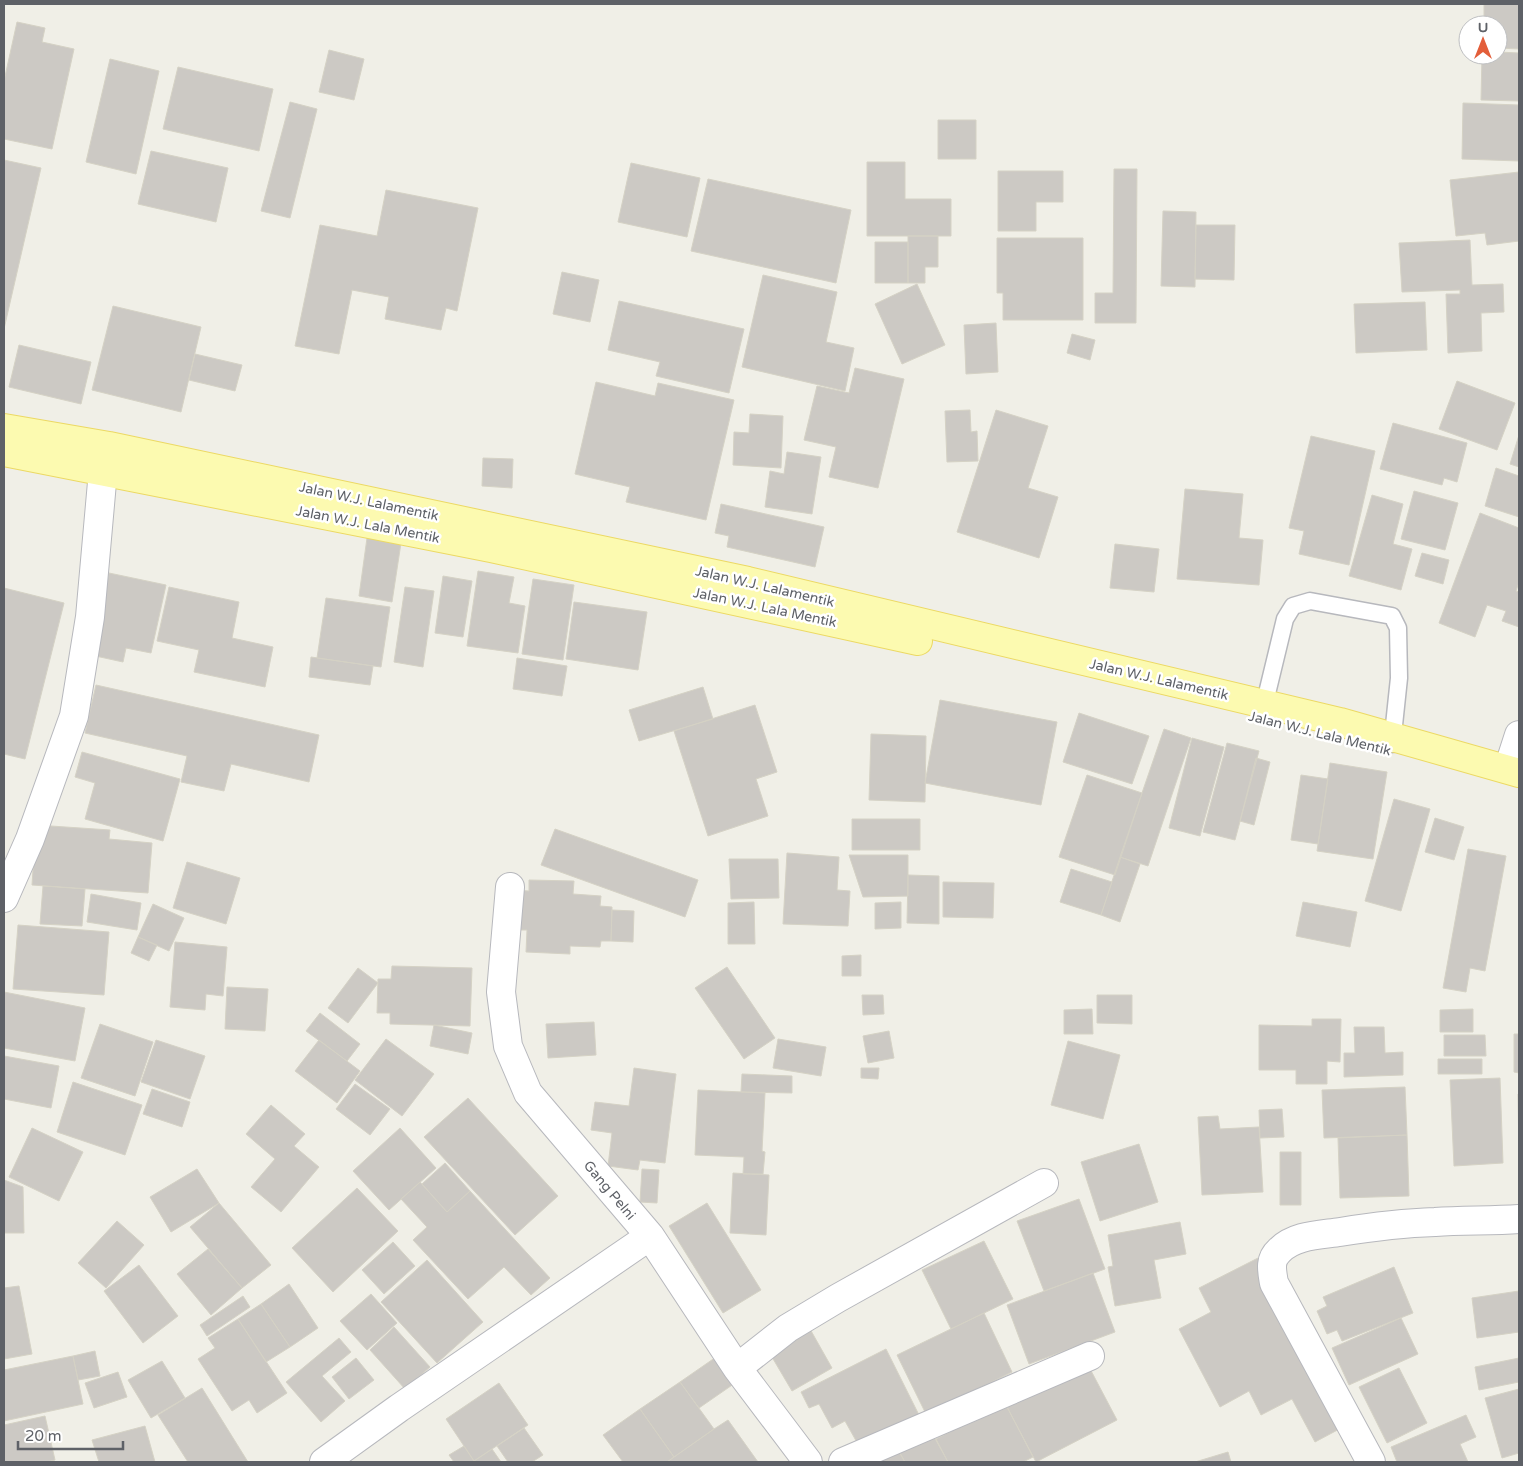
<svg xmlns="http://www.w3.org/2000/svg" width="1523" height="1466" font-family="'Varela Round',sans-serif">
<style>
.building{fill:#ccc9c4;stroke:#d5d2c5}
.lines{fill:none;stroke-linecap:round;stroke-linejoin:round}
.lane-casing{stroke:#b7b8bd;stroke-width:19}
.street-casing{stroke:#b7b8bd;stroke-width:30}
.primary-casing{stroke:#ecd964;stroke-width:30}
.lane{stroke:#fff;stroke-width:16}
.street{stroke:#fff;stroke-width:28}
.primary{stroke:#fcfab0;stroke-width:28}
.labels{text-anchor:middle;stroke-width:5;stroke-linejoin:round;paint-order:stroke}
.street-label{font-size:14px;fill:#5e6167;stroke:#fff}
</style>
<rect width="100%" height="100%" fill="#f0efe7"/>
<!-- building -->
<path class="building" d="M 1484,4 L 1519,4 L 1519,49 L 1498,48 L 1498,25 L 1484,25 Z
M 17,22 L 45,28 L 42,42 L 74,49 L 52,149 L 4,139 L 4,81 Z
M 329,50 L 364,59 L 354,100 L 319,92 Z
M 1498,52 L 1519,53 L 1519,101 L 1481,100 L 1482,55 L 1498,55 Z
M 110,59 L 159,71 L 136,174 L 86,162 Z
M 178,67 L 273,89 L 259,151 L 163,129 Z
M 290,102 L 317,109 L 290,218 L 261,211 Z
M 1463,103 L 1519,105 L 1519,161 L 1462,159 Z
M 938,120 L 976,120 L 976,159 L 938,159 Z
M 151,151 L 228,168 L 216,222 L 138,204 Z
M 4,160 L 41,168 L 4,329 Z
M 867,162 L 905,162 L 905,199 L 951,199 L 951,236 L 867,236 Z
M 631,163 L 700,178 L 687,237 L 618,222 Z
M 1114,169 L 1137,169 L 1136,323 L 1095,323 L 1095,293 L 1113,293 Z
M 998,171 L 1063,171 L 1063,202 L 1036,202 L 1036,231 L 998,231 Z
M 1519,172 L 1519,241 L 1487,245 L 1485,233 L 1456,236 L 1450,180 Z
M 708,179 L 851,210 L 836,283 L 691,251 Z
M 386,190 L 478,208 L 457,311 L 446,308 L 441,330 L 385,319 L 389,297 L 352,290 L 339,354 L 295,346 L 320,225 L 377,236 Z
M 1163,211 L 1196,212 L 1195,287 L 1161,286 Z
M 1196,225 L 1235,225 L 1234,280 L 1195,279 Z
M 908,236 L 938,236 L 938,267 L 925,267 L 925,283 L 908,283 Z
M 997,238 L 1083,238 L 1083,320 L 1003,320 L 1003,293 L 997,293 Z
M 1470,240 L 1472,285 L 1503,284 L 1504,312 L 1481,313 L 1482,351 L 1448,353 L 1446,294 L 1460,294 L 1460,290 L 1402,292 L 1399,243 Z
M 875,242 L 908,242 L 908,283 L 875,283 Z
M 562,272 L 599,280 L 590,322 L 553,314 Z
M 763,275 L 837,292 L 826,342 L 854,348 L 845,391 L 742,367 Z
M 917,284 L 945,345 L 902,364 L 875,304 Z
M 619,301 L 744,329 L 729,393 L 656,376 L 660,362 L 608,350 Z
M 1425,302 L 1427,350 L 1356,353 L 1354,304 Z
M 113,306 L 201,327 L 181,412 L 92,390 Z
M 996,323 L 998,372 L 966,374 L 964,325 Z
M 1072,334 L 1095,340 L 1090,360 L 1067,353 Z
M 19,345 L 91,362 L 81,404 L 9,387 Z
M 195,354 L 242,365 L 235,391 L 189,380 Z
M 855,368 L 904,379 L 878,488 L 829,477 L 836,447 L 804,440 L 817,386 L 849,393 Z
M 1457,381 L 1515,403 L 1497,450 L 1439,429 Z
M 596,382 L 655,396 L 658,383 L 734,400 L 706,520 L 626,502 L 630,487 L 575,474 Z
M 970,410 L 971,432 L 977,431 L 978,461 L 947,462 L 945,411 Z
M 996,410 L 1048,426 L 1028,488 L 1058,497 L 1039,558 L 957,532 Z
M 750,414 L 783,416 L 781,468 L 733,465 L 734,432 L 749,433 Z
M 1393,423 L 1467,443 L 1457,482 L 1444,478 L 1442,485 L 1380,469 Z
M 1519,435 L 1519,467 L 1510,464 Z
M 1311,436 L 1375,451 L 1349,565 L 1299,554 L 1304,531 L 1289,528 Z
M 787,452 L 821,457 L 812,514 L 765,507 L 770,471 L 784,474 Z
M 483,458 L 513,459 L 512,488 L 482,486 Z
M 1496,468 L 1519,476 L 1519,517 L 1485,506 Z
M 1185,489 L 1243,494 L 1239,538 L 1263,540 L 1259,585 L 1177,579 Z
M 1414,491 L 1458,503 L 1445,550 L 1401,539 Z
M 1372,495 L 1403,504 L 1393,544 L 1412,549 L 1401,590 L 1349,576 Z
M 721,504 L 824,527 L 815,567 L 727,547 L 729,536 L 715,533 Z
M 1480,513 L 1519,528 L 1519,582 L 1516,591 L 1519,592 L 1519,627 L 1502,621 L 1506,611 L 1487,605 L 1475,637 L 1439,623 Z
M 367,538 L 401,543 L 392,602 L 359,596 Z
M 1115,544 L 1159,549 L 1154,592 L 1110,588 Z
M 1422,553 L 1449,560 L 1443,584 L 1415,576 Z
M 478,571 L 514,577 L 509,603 L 525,606 L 518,653 L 467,646 Z
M 109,573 L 166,585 L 151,653 L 126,648 L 123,662 L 91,655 Z
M 443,576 L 472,581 L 463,637 L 435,633 Z
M 533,579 L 574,585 L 563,660 L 522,654 Z
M 169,587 L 239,602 L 232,638 L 273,647 L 265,687 L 194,672 L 199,650 L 157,641 Z
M 405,587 L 434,591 L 423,667 L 394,662 Z
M 4,588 L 64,603 L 25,759 L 4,754 Z
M 326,598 L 390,607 L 381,667 L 317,658 Z
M 574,602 L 647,612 L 638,670 L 566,659 Z
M 311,657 L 373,666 L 370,685 L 309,677 Z
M 517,658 L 567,666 L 562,696 L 513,689 Z
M 96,685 L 319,735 L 309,782 L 231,764 L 224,791 L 181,782 L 187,756 L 85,733 Z
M 703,687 L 713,719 L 639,741 L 629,710 Z
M 940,700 L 1057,722 L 1041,805 L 925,783 Z
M 755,705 L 777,772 L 756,779 L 768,816 L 708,836 L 674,731 Z
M 1079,713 L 1149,736 L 1132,784 L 1063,762 Z
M 1164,729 L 1191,738 L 1148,866 L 1120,857 Z
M 871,734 L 926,736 L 925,802 L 869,800 Z
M 1192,738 L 1224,747 L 1200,836 L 1169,828 Z
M 1227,743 L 1259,751 L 1235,840 L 1203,832 Z
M 82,752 L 180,779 L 163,841 L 85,819 L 95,783 L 75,777 Z
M 1256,758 L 1270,762 L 1254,825 L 1240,821 Z
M 1330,763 L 1387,772 L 1373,859 L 1317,851 Z
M 1087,775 L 1142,793 L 1115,875 L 1059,857 Z
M 1301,775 L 1328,779 L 1318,844 L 1291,840 Z
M 1394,799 L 1430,809 L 1401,911 L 1365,901 Z
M 1435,818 L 1464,827 L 1454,860 L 1425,852 Z
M 852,819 L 920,819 L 920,850 L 852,850 Z
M 36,825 L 110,830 L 109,839 L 152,843 L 148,893 L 32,885 Z
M 555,829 L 698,880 L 685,917 L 541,865 Z
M 1468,849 L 1506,856 L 1485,971 L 1470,968 L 1466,992 L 1443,988 Z
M 787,853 L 839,857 L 837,890 L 850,891 L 848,926 L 783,924 Z
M 849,855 L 908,855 L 908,896 L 863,897 Z
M 1120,857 L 1140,864 L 1120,922 L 1101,915 Z
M 729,859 L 778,859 L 779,898 L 731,899 Z
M 187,862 L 240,878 L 226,924 L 173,908 Z
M 1071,869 L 1112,882 L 1101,915 L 1060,902 Z
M 908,875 L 939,876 L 939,924 L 907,923 Z
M 529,880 L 574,881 L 573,894 L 601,896 L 600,906 L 612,907 L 611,941 L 601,941 L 600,947 L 570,946 L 570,954 L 526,952 L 527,930 L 512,930 L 513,890 L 529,891 Z
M 943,882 L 994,883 L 993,918 L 943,917 Z
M 43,886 L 85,889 L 82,926 L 40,924 Z
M 91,894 L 141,903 L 137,930 L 87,922 Z
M 754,902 L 755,944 L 728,944 L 728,903 Z
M 901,902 L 901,928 L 875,929 L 875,903 Z
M 1303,902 L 1357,912 L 1350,947 L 1296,936 Z
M 153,904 L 184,918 L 169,951 L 138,937 Z
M 612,910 L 634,911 L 633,942 L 611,941 Z
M 18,925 L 109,932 L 104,995 L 13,989 Z
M 138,937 L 157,945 L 149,961 L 131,953 Z
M 175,942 L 227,947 L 223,996 L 206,994 L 205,1010 L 170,1007 Z
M 861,955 L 861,976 L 842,976 L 842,956 Z
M 392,966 L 472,968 L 470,1026 L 390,1024 L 390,1013 L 377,1013 L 378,979 L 391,979 Z
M 727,967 L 775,1038 L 744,1059 L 695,988 Z
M 358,968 L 378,983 L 348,1023 L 328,1008 Z
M 227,987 L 268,989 L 265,1031 L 225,1029 Z
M 4,992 L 85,1008 L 75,1061 L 4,1048 Z
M 862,995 L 883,995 L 884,1014 L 863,1015 Z
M 1097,995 L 1132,995 L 1132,1024 L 1097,1023 Z
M 1092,1009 L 1093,1034 L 1064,1034 L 1064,1010 Z
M 1473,1009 L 1473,1032 L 1440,1032 L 1440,1010 Z
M 320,1013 L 360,1044 L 347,1061 L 306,1031 Z
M 1312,1019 L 1341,1019 L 1340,1062 L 1327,1061 L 1327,1084 L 1296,1084 L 1296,1070 L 1259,1070 L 1259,1025 L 1312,1026 Z
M 594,1022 L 596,1055 L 548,1058 L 546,1024 Z
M 100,1024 L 153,1042 L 135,1096 L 81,1078 Z
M 434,1025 L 472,1033 L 468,1054 L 430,1046 Z
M 1354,1027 L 1384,1027 L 1385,1053 L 1403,1052 L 1403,1075 L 1344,1077 L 1344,1053 L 1355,1053 Z
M 889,1031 L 894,1058 L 868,1063 L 863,1036 Z
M 1514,1034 L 1519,1034 L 1519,1073 L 1514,1072 Z
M 1444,1035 L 1485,1035 L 1486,1056 L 1444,1056 Z
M 386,1039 L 434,1074 L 402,1116 L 355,1080 Z
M 778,1039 L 826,1047 L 821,1076 L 773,1068 Z
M 156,1040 L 205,1056 L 190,1099 L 141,1082 Z
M 319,1040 L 360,1071 L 337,1103 L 295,1071 Z
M 1068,1041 L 1120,1055 L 1103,1119 L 1051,1105 Z
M 4,1056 L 59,1066 L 51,1108 L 4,1099 Z
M 1438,1059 L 1482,1059 L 1482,1074 L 1438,1074 Z
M 634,1068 L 676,1074 L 665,1163 L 640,1160 L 638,1170 L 608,1166 L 612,1133 L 591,1130 L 595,1102 L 629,1106 Z
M 861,1068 L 879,1068 L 878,1079 L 861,1078 Z
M 742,1074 L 792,1076 L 792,1093 L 741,1092 Z
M 1500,1078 L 1503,1163 L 1454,1166 L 1450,1080 Z
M 73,1082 L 142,1105 L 125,1155 L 57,1132 Z
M 355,1084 L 390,1109 L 370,1135 L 336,1109 Z
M 1405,1087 L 1407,1135 L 1324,1138 L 1322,1090 Z
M 152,1089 L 190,1102 L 182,1127 L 143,1114 Z
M 698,1090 L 765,1093 L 762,1151 L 765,1152 L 763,1174 L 743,1174 L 744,1157 L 695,1155 Z
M 1518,1094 L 1519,1094 L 1519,1156 Z
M 468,1098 L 558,1196 L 515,1235 L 424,1137 Z
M 271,1105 L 305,1134 L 294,1146 L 319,1167 L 281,1212 L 251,1187 L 275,1159 L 246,1134 Z
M 1282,1109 L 1284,1137 L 1260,1138 L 1259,1110 Z
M 1218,1116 L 1220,1129 L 1259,1127 L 1263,1192 L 1202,1195 L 1198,1117 Z
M 32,1128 L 83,1152 L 59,1201 L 9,1177 Z
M 400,1128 L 436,1168 L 389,1210 L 353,1171 Z
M 1407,1135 L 1409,1196 L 1340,1198 L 1338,1138 Z
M 1139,1144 L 1158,1202 L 1100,1221 L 1081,1162 Z
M 1280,1152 L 1301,1152 L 1301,1205 L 1280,1205 Z
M 445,1163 L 470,1191 L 447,1212 L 422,1184 Z
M 197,1169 L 219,1203 L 171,1232 L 150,1197 Z
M 642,1169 L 659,1170 L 657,1203 L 640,1202 Z
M 733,1173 L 769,1175 L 766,1235 L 730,1233 Z
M 4,1180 L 23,1187 L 24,1233 L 4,1233 Z
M 420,1182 L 447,1212 L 470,1191 L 550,1278 L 531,1295 L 504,1267 L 468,1299 L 413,1240 L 427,1227 L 401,1199 Z
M 357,1188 L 398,1231 L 333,1292 L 292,1248 Z
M 1079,1199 L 1105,1269 L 1044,1291 L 1017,1221 Z
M 219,1203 L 271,1265 L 242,1288 L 190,1227 Z
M 707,1203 L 761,1290 L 723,1313 L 669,1226 Z
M 117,1221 L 144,1245 L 106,1288 L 78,1263 Z
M 1180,1222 L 1186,1254 L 1154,1260 L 1161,1298 L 1115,1306 L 1108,1267 L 1113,1266 L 1108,1235 Z
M 984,1241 L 1013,1299 L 951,1329 L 922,1270 Z
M 393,1242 L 415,1266 L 384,1294 L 362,1270 Z
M 208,1249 L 242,1288 L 211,1315 L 177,1274 Z
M 1258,1258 L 1345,1426 L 1315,1442 L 1292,1399 L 1261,1415 L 1249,1391 L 1220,1407 L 1179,1329 L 1211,1312 L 1199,1288 Z
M 427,1260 L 483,1322 L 437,1363 L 381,1302 Z
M 139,1265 L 178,1316 L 143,1343 L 104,1291 Z
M 1394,1267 L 1413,1313 L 1342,1341 L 1337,1330 L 1327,1334 L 1317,1311 L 1327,1306 L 1323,1297 Z
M 1093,1273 L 1115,1332 L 1029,1364 L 1007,1305 Z
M 289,1284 L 318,1328 L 290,1347 L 261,1304 Z
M 19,1286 L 32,1354 L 4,1359 L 4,1288 Z
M 1519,1291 L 1519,1332 L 1477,1338 L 1472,1298 Z
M 371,1294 L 397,1323 L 367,1350 L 340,1321 Z
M 243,1296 L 250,1307 L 207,1336 L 200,1325 Z
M 261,1304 L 290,1347 L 266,1362 L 238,1319 Z
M 984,1313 L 1012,1372 L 926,1414 L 897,1355 Z
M 1401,1318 L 1418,1354 L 1349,1385 L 1332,1348 Z
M 238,1319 L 287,1393 L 257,1413 L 249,1400 L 232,1411 L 198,1359 L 215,1348 L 208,1338 Z
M 394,1327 L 430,1367 L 405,1389 L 370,1350 Z
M 810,1329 L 832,1368 L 792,1391 L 769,1352 Z
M 339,1338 L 351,1352 L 322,1376 L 345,1401 L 321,1422 L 286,1382 Z
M 886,1349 L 919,1415 L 859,1446 L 845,1421 L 832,1428 L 819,1404 L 809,1408 L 801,1392 Z
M 95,1351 L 100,1376 L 78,1380 L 73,1356 Z
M 719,1355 L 738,1381 L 699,1408 L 680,1382 Z
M 73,1356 L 83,1404 L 4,1421 L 4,1370 Z
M 356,1358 L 374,1380 L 349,1399 L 332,1377 Z
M 1519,1358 L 1519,1382 L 1479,1390 L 1475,1367 Z
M 162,1361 L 185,1398 L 151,1418 L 128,1380 Z
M 1088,1365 L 1117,1420 L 1036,1462 L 1007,1407 Z
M 1399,1368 L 1427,1423 L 1387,1443 L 1359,1387 Z
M 118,1372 L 127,1397 L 94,1408 L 85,1383 Z
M 680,1382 L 714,1429 L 674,1457 L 640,1409 Z
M 499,1383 L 528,1425 L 474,1461 L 446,1419 Z
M 202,1388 L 248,1462 L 188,1462 L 158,1415 Z
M 1519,1389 L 1519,1453 L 1502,1458 L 1485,1398 Z
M 1005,1403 L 1033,1457 L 1023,1462 L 948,1462 L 936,1439 Z
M 640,1409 L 674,1457 L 667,1462 L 623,1462 L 603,1435 Z
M 1466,1415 L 1476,1437 L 1460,1444 L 1468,1462 L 1397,1462 L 1391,1447 Z
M 45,1416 L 55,1460 L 46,1462 L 4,1462 L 4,1425 Z
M 728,1420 L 758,1462 L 667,1462 L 714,1429 Z
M 145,1426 L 155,1462 L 99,1462 L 92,1440 Z
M 524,1428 L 543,1455 L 532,1462 L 508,1462 L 497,1446 Z
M 932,1433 L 948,1462 L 905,1462 L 898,1450 Z
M 464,1446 L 474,1461 L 492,1449 L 501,1462 L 454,1462 L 449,1455 Z
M 896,1446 L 905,1462 L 863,1462 Z
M 1228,1452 L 1231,1462 L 1195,1462 Z"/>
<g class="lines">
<defs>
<path id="lane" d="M 1263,710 L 1285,619 L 1293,606 L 1310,601 L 1392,616 L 1398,628 L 1399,678 L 1392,744"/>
<path id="street" d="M 1508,769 L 1519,735
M 510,887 L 501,992 L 508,1046 L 528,1093 L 650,1236 L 737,1368 L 808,1462
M 4,898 L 30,839 L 74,716 L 90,617 L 103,471 L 109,448
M 737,1368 L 788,1328 L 838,1298 L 1044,1183
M 324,1462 L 399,1408 L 650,1236
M 843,1462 L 1090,1356
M 1371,1462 L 1274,1283 C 1272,1271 1269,1260 1279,1251 C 1294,1235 1320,1235 1340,1232 C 1371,1227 1403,1223 1435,1222 C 1463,1220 1491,1221 1519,1219"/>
<path id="primary" d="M 4,428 L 109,446 L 748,581 L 1340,722 L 1519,773
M 4,452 L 491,548 L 918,641"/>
</defs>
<!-- lane casing -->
<use href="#lane" class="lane-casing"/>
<!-- street casing -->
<use href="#street" class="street-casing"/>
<!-- primary casing -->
<use href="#primary" class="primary-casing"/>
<!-- lane -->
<use href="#lane" class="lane"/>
<!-- street -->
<use href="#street" class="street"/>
<!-- primary -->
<use href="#primary" class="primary"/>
</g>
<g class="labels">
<!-- street labels -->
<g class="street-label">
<text transform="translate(369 501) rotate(12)" y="5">Jalan W.J. Lalamentik</text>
<text transform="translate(368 524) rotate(11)" y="5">Jalan W.J. Lala Mentik</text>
<text transform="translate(765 586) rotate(13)" y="5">Jalan W.J. Lalamentik</text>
<text transform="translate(765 607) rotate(12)" y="5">Jalan W.J. Lala Mentik</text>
<text transform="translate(1159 679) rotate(13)" y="5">Jalan W.J. Lalamentik</text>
<text transform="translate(1320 733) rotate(14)" y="5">Jalan W.J. Lala Mentik</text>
<text transform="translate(610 1190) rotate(50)" y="5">Gang Pelni</text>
</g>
</g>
<!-- border -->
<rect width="1523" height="1466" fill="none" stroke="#5e6167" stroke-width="10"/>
<!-- north arrow -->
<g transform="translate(1483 40)"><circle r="24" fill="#ffffff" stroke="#bfc0c2"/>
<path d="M0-4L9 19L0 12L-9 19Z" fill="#e35e3a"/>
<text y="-8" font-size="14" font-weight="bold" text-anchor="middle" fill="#5e6167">U</text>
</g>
<!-- scale -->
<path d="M18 1441v8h105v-8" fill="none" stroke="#5e6167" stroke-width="2.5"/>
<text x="25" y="1441" font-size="15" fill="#5e6167" stroke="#ffffff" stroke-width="4" paint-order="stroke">20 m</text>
</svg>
